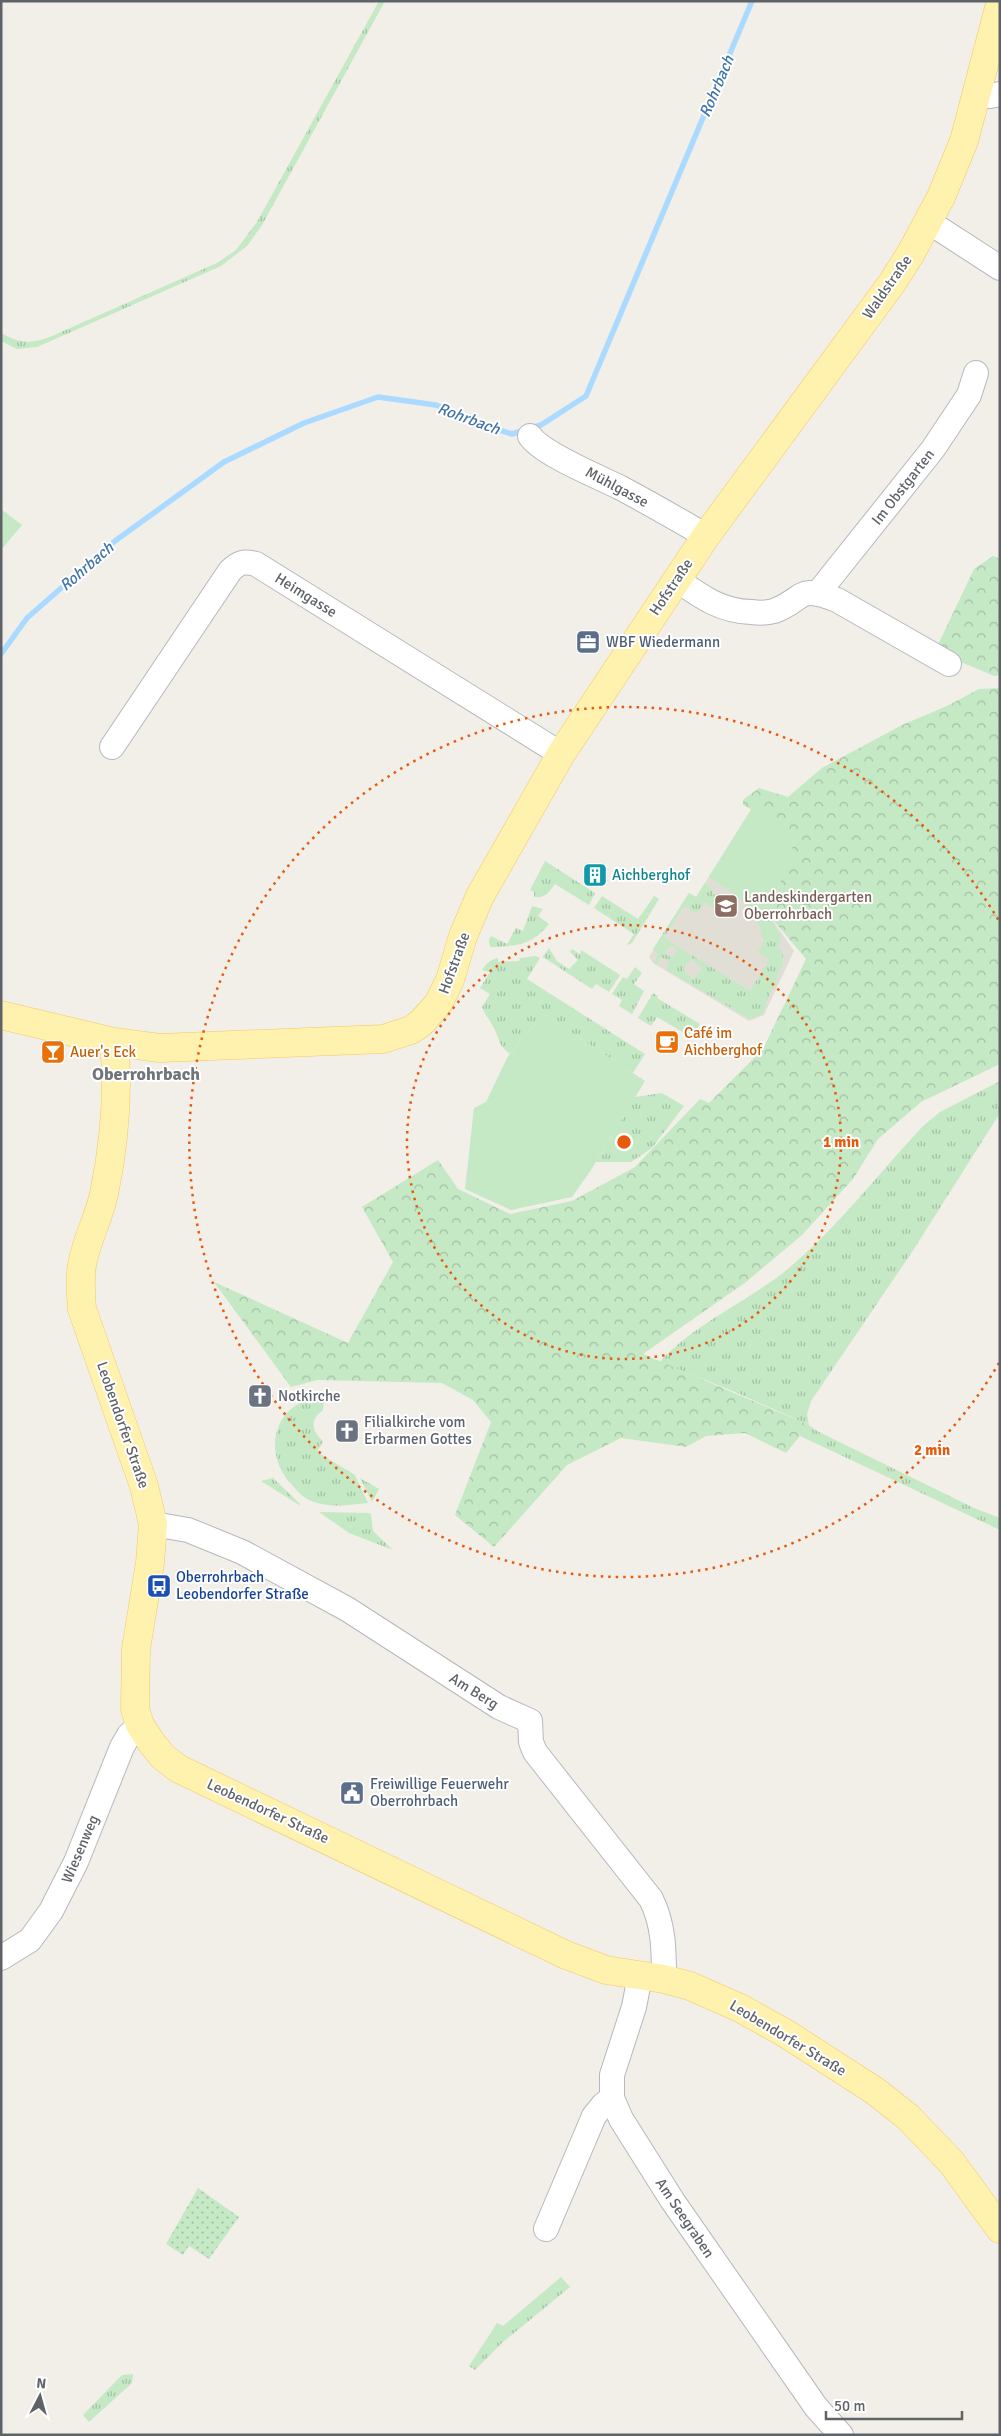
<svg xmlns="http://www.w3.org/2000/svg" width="1001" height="2436" font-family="Signika,sans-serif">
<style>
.education{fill:#e1ded6}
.grass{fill:url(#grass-tufts);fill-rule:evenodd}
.forest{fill:url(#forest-crowns)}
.park{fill:#c5e8c5}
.garden{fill:url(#garden-dots)}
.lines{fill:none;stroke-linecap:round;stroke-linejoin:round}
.stream{stroke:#aadaff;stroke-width:5.5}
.minor-casing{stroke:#b5b8bc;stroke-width:26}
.major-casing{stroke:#f2c960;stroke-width:29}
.minor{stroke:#fff;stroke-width:24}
.major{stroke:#fff2af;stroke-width:28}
.ring{fill:none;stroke:#e8590c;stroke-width:2.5;stroke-dasharray:2.5 5}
.labels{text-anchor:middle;stroke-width:4;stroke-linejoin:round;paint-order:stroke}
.street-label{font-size:15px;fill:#5f6368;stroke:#fff}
.service-label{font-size:15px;fill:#4e5e75;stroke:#fff;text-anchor:start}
.culture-label{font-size:15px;fill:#0d838f;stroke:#fff;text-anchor:start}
.education-label{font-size:15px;fill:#785e54;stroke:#fff;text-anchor:start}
.food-label{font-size:15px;fill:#c56008;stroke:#fff;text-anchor:start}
.worship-label{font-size:15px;fill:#5b616d;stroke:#fff;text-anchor:start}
.transit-label{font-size:15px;fill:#164399;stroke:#fff;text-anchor:start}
.water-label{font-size:16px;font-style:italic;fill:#4174aa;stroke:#fff}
.quarter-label{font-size:18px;font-weight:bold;fill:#70757a;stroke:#fff}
.centre{fill:#e8590c;stroke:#fff;stroke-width:2.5}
.ring-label{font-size:15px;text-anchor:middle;font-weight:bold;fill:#e8590c;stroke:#fff;stroke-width:4;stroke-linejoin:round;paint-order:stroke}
</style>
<defs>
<pattern id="grass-tufts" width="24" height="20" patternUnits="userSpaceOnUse" patternTransform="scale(1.25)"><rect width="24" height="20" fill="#c5e8c5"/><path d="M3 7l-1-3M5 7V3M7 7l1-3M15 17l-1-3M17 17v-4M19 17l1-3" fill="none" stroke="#a3c0a4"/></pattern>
<pattern id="forest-crowns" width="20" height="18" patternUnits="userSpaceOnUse" patternTransform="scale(1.25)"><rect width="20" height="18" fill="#c5e8c5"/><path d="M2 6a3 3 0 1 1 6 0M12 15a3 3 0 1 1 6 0" fill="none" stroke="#a3c0a4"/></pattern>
<pattern id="garden-dots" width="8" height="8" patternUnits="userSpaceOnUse" patternTransform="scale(1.25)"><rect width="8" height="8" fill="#c5e8c5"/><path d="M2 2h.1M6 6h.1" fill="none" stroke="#a3c0a4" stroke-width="1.8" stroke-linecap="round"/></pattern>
</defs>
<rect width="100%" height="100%" fill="#f1efe8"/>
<!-- education -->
<path class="education" d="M 752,808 L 797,834 L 769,915 L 794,951 L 764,1015 L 749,1021 L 653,963 L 649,957 L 689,893 L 696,897 Z"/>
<!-- grass -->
<path class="grass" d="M 379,1 L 385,1 L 262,225 L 247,246 L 221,266 L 37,347 L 17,349 L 1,341 L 1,333 C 20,344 32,344 52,336 L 217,263 L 236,250 L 257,222 Z
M 545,861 L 595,893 L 589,905 L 555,884 C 548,893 546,898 534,897 L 534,892 L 530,890 Z
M 705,883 C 713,890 719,898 715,909 L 704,902 L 697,914 L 684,906 L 664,938 L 750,991 L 769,960 L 758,952 L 765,940 L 760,936 L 769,915 L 781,937 L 778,949 L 782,951 C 784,962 783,969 776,977 L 777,984 L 770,992 L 763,1014 L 750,1019 L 666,970 L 670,962 L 661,957 L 657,965 L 654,963 L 658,954 L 653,949 L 689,893 L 696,897 ZM 670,946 L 675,947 L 677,951 L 673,958 L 666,955 L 665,952 ZM 693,960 L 702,968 L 694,979 L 683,970 L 689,961 Z
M 602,896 L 638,919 L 654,896 L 659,899 L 632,943 L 627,945 L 634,934 L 594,908 Z
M 532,906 L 543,909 L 538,916 L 549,924 C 531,946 517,946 490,947 L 489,940 L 491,936 L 507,944 L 516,928 L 523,931 Z
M 549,948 L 557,961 L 569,969 L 578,960 L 570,952 L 572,949 L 580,954 L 581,950 L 620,975 L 609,992 L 596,984 L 592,989 L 543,957 Z
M 536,956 L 540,958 L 527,979 L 645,1054 L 633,1073 L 543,1014 L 510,1054 C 498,1045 500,1040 494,1028 C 490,1020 485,1015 482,1007 L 490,994 L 480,988 L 490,972 L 482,970 C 487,963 490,960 498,958 L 498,962 L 519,961 L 520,958 Z
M 635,967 L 642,973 L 634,984 L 644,991 L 632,1014 L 619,1006 L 622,1000 L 612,994 L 623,977 L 627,979 Z
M 653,993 L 658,996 L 657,998 L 700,1024 L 691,1037 L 657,1017 L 651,1026 L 638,1018 Z
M 1000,1081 L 1000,1113 L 912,1252 L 811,1401 L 807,1414 L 809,1425 L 817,1431 L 974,1508 L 1000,1518 L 1000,1530 L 800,1436 L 809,1425 L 735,1392 L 660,1362 C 696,1322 748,1302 789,1268 C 839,1226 878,1174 923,1126 L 940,1112 Z
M 662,1093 L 684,1106 L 652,1148 L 631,1162 L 596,1162 L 635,1097 Z
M 312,1398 L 324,1399 L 323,1410 C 310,1419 311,1431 323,1441 L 317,1452 L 355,1475 L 368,1503 C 351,1505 328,1508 311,1501 C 304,1498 298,1492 293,1486 C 264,1457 270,1410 312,1398 Z
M 273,1478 L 300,1504 L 299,1505 L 261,1481 Z
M 360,1478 L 379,1489 L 372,1502 Z
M 319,1512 L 369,1513 L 371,1514 L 373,1531 L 393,1550 L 349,1533 Z
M 561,2277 L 570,2287 L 503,2342 L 475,2370 L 469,2366 L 497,2323 L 503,2326 Z
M 133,2374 L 132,2383 L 89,2422 L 83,2415 L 122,2375 Z"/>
<!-- forest -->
<path class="forest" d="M 993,556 L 1000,559 L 1000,675 L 994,676 L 935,651 L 974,569 Z
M 1000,688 L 1000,1064 L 921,1102 L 878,1139 L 853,1179 L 802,1235 L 746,1282 L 643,1354 L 809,1425 L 786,1453 L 745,1433 L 706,1436 L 686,1447 L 621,1438 L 567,1465 L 494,1547 L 455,1515 L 491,1422 L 473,1400 L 442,1383 L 317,1380 L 291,1387 L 214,1282 L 348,1343 L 393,1262 L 362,1207 L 438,1160 L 458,1189 L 510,1214 L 572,1201 L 635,1167 L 700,1099 L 709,1103 L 763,1049 L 806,959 L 769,915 L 797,834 L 743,805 L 743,800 L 759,788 L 788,797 L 822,768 L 902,725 L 947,706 L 979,689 Z"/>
<!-- park -->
<path class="park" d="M 1,509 L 22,525 L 1,550 Z
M 752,808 L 797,834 L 769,915 L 761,932 C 756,905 729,891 709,877 Z
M 543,1014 L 645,1081 L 591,1170 L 572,1197 L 511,1210 L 465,1189 L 474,1108 L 486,1102 L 507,1058 Z"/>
<!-- garden -->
<path class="garden" d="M 198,2188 L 239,2217 L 209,2259 L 189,2246 L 183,2255 L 166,2244 Z"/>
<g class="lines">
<!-- stream -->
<path class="stream" d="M 1,654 L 27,618 L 115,541 L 224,462 L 304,423 L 378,397 L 436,405 L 483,425 L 512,434 L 541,425 L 586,396 L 752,1"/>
<defs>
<path id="minor" d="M 978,94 L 990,96 L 1000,94
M 929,222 L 1000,268
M 530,436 C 542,454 599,477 621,488 C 649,503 677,519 706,536
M 676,579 C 700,596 720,611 751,612 C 759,613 767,613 774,611 C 806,599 796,584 837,600 L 949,664
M 818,593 L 933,449 L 969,395 L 976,373
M 112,747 L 230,571 C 239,562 244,561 256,564 L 561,754
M 153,1524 L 188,1530 L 242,1552 L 347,1609 L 499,1707 L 530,1721 L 531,1742 L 535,1752 L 651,1899 C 664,1925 664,1951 664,1979
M 1,1958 L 30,1940 L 51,1911 L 76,1862 L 122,1747 L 129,1735 L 140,1725
M 640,1976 L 634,2007 L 612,2075 L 612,2098 L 621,2119 L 672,2200 L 816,2407 L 841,2435
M 546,2229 L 594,2116 L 603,2105 L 612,2098"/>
<path id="major" d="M 1,1015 L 114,1042 L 160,1048 L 383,1039 L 411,1030 L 421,1023 L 438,1004 L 450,980 L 463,936 L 480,896 L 561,754 L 706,536 L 892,283 L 911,253 L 941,197 L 964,141 L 1000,4
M 114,1042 C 119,1092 114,1145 104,1194 C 99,1217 88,1237 83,1260 C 79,1276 81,1293 82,1309 L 144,1486 L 153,1524 L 150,1563 L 136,1649 L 135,1709 L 140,1725 L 151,1742 L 163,1757 L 179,1769 L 566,1955 L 606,1970 L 664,1979 L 690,1986 L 740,2008 L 785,2033 L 875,2091 L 908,2117 L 952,2163 L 1000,2229"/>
</defs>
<!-- minor casing -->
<use href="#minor" class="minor-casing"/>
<!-- major casing -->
<use href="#major" class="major-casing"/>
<!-- minor -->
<use href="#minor" class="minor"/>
<!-- major -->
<use href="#major" class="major"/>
</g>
<!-- distance rings -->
<g class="ring">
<circle cx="624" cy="1142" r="217"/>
<path d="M999 1363A435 435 0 1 1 999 921"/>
</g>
<!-- icons -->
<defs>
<symbol id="office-square" viewBox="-11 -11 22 22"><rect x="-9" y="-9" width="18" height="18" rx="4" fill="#5c6f8a" stroke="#fff"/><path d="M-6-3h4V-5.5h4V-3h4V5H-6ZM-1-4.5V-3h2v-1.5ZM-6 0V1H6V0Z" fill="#fff"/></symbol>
<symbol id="building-square" viewBox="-11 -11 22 22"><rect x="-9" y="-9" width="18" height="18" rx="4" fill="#0f9aa8" stroke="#fff"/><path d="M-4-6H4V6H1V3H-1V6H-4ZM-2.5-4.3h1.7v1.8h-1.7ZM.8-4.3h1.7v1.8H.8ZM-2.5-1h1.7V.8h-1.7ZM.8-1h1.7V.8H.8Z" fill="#fff"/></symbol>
<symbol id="school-square" viewBox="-11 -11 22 22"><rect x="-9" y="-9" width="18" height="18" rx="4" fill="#8d6e63" stroke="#fff"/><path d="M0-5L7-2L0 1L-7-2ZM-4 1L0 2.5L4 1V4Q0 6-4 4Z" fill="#fff"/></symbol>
<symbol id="cafe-square" viewBox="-11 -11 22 22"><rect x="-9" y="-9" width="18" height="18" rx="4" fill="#e8710a" stroke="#fff"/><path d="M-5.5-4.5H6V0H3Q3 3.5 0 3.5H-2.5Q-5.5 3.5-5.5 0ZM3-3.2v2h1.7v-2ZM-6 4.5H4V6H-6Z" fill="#fff"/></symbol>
<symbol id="bar-square" viewBox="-11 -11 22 22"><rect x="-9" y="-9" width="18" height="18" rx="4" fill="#e8710a" stroke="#fff"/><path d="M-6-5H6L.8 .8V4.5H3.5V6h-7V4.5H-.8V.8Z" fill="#fff"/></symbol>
<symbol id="church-square" viewBox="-11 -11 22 22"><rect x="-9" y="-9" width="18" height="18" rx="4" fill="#6b7280" stroke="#fff"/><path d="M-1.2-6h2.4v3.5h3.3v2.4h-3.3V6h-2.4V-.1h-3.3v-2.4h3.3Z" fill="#fff"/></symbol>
<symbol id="bus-square" viewBox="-11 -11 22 22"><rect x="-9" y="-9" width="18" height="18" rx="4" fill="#1a4fb4" stroke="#fff"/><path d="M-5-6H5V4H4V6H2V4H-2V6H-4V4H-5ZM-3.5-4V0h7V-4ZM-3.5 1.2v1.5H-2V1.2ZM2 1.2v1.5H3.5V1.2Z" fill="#fff"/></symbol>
<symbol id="civic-square" viewBox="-11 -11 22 22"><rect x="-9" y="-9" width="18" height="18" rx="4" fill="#5c6f8a" stroke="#fff"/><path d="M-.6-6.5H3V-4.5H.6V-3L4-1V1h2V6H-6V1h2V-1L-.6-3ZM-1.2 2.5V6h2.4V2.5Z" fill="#fff"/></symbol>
</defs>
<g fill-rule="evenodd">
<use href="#office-square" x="574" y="628" width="28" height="28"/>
<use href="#building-square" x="581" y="861" width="28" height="28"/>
<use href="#school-square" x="712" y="892" width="28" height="28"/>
<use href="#cafe-square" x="653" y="1028" width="28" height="28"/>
<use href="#bar-square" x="39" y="1038" width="28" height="28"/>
<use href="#church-square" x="246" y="1382" width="28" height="28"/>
<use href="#church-square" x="333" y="1417" width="28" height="28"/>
<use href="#bus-square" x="145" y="1572" width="28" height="28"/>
<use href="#civic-square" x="338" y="1779" width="28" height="28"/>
</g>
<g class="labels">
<!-- street labels -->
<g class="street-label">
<text transform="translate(887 287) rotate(-55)" y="5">Waldstraße</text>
<text transform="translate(617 487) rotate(28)" y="5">Mühlgasse</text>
<text transform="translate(903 487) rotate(-52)" y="5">Im Obstgarten</text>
<text transform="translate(671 587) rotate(-56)" y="5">Hofstraße</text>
<text transform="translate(306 595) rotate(32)" y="5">Heimgasse</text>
<text transform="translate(454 963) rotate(-70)" y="5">Hofstraße</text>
<text transform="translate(123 1425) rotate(71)" y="5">Leobendorfer Straße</text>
<text transform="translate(474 1691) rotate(32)" y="5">Am Berg</text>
<text transform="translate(268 1811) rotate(25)" y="5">Leobendorfer Straße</text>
<text transform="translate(80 1849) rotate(-67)" y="5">Wiesenweg</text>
<text transform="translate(788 2038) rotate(31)" y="5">Leobendorfer Straße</text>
<text transform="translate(685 2218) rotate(56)" y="5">Am Seegraben</text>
</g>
<!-- service labels -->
<g class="service-label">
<text x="606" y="647">WBF Wiedermann</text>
<text x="370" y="1789">Freiwillige Feuerwehr<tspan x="370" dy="17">Oberrohrbach</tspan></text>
</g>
<!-- culture labels -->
<g class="culture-label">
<text x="612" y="880">Aichberghof</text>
</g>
<!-- education labels -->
<g class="education-label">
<text x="744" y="902">Landeskindergarten<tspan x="744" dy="17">Oberrohrbach</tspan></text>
</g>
<!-- food labels -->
<g class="food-label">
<text x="684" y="1038">Café im<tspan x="684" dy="17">Aichberghof</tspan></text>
<text x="70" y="1057">Auer's Eck</text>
</g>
<!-- worship labels -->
<g class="worship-label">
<text x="278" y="1401">Notkirche</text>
<text x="364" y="1427">Filialkirche vom<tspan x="364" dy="17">Erbarmen Gottes</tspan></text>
</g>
<!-- transit labels -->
<g class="transit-label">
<text x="176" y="1582">Oberrohrbach<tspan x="176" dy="17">Leobendorfer Straße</tspan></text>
</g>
<!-- water labels -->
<g class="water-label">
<text transform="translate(716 86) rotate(-67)" y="6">Rohrbach</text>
<text transform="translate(469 418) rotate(20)" y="6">Rohrbach</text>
<text transform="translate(86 566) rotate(-41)" y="6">Rohrbach</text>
</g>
<!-- quarter labels -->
<g class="quarter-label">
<text x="146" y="1080">Oberrohrbach</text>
</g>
</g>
<circle cx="624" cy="1142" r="8" class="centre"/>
<g class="ring-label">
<text x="841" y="1147">1 min</text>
<text x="932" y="1455">2 min</text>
</g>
<!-- border -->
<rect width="1001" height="2436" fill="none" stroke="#5f6368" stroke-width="5"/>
<!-- north arrow -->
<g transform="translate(40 2396) rotate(6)" stroke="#ffffff" stroke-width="4" paint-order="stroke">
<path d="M0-4L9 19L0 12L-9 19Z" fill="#5f6368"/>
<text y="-8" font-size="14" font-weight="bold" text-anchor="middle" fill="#5f6368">N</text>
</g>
<!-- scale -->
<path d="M826 2411v8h136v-8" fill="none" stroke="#5f6368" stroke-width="2.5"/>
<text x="834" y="2411" font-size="15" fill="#5f6368" stroke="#ffffff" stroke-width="4" paint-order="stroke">50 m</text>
</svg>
